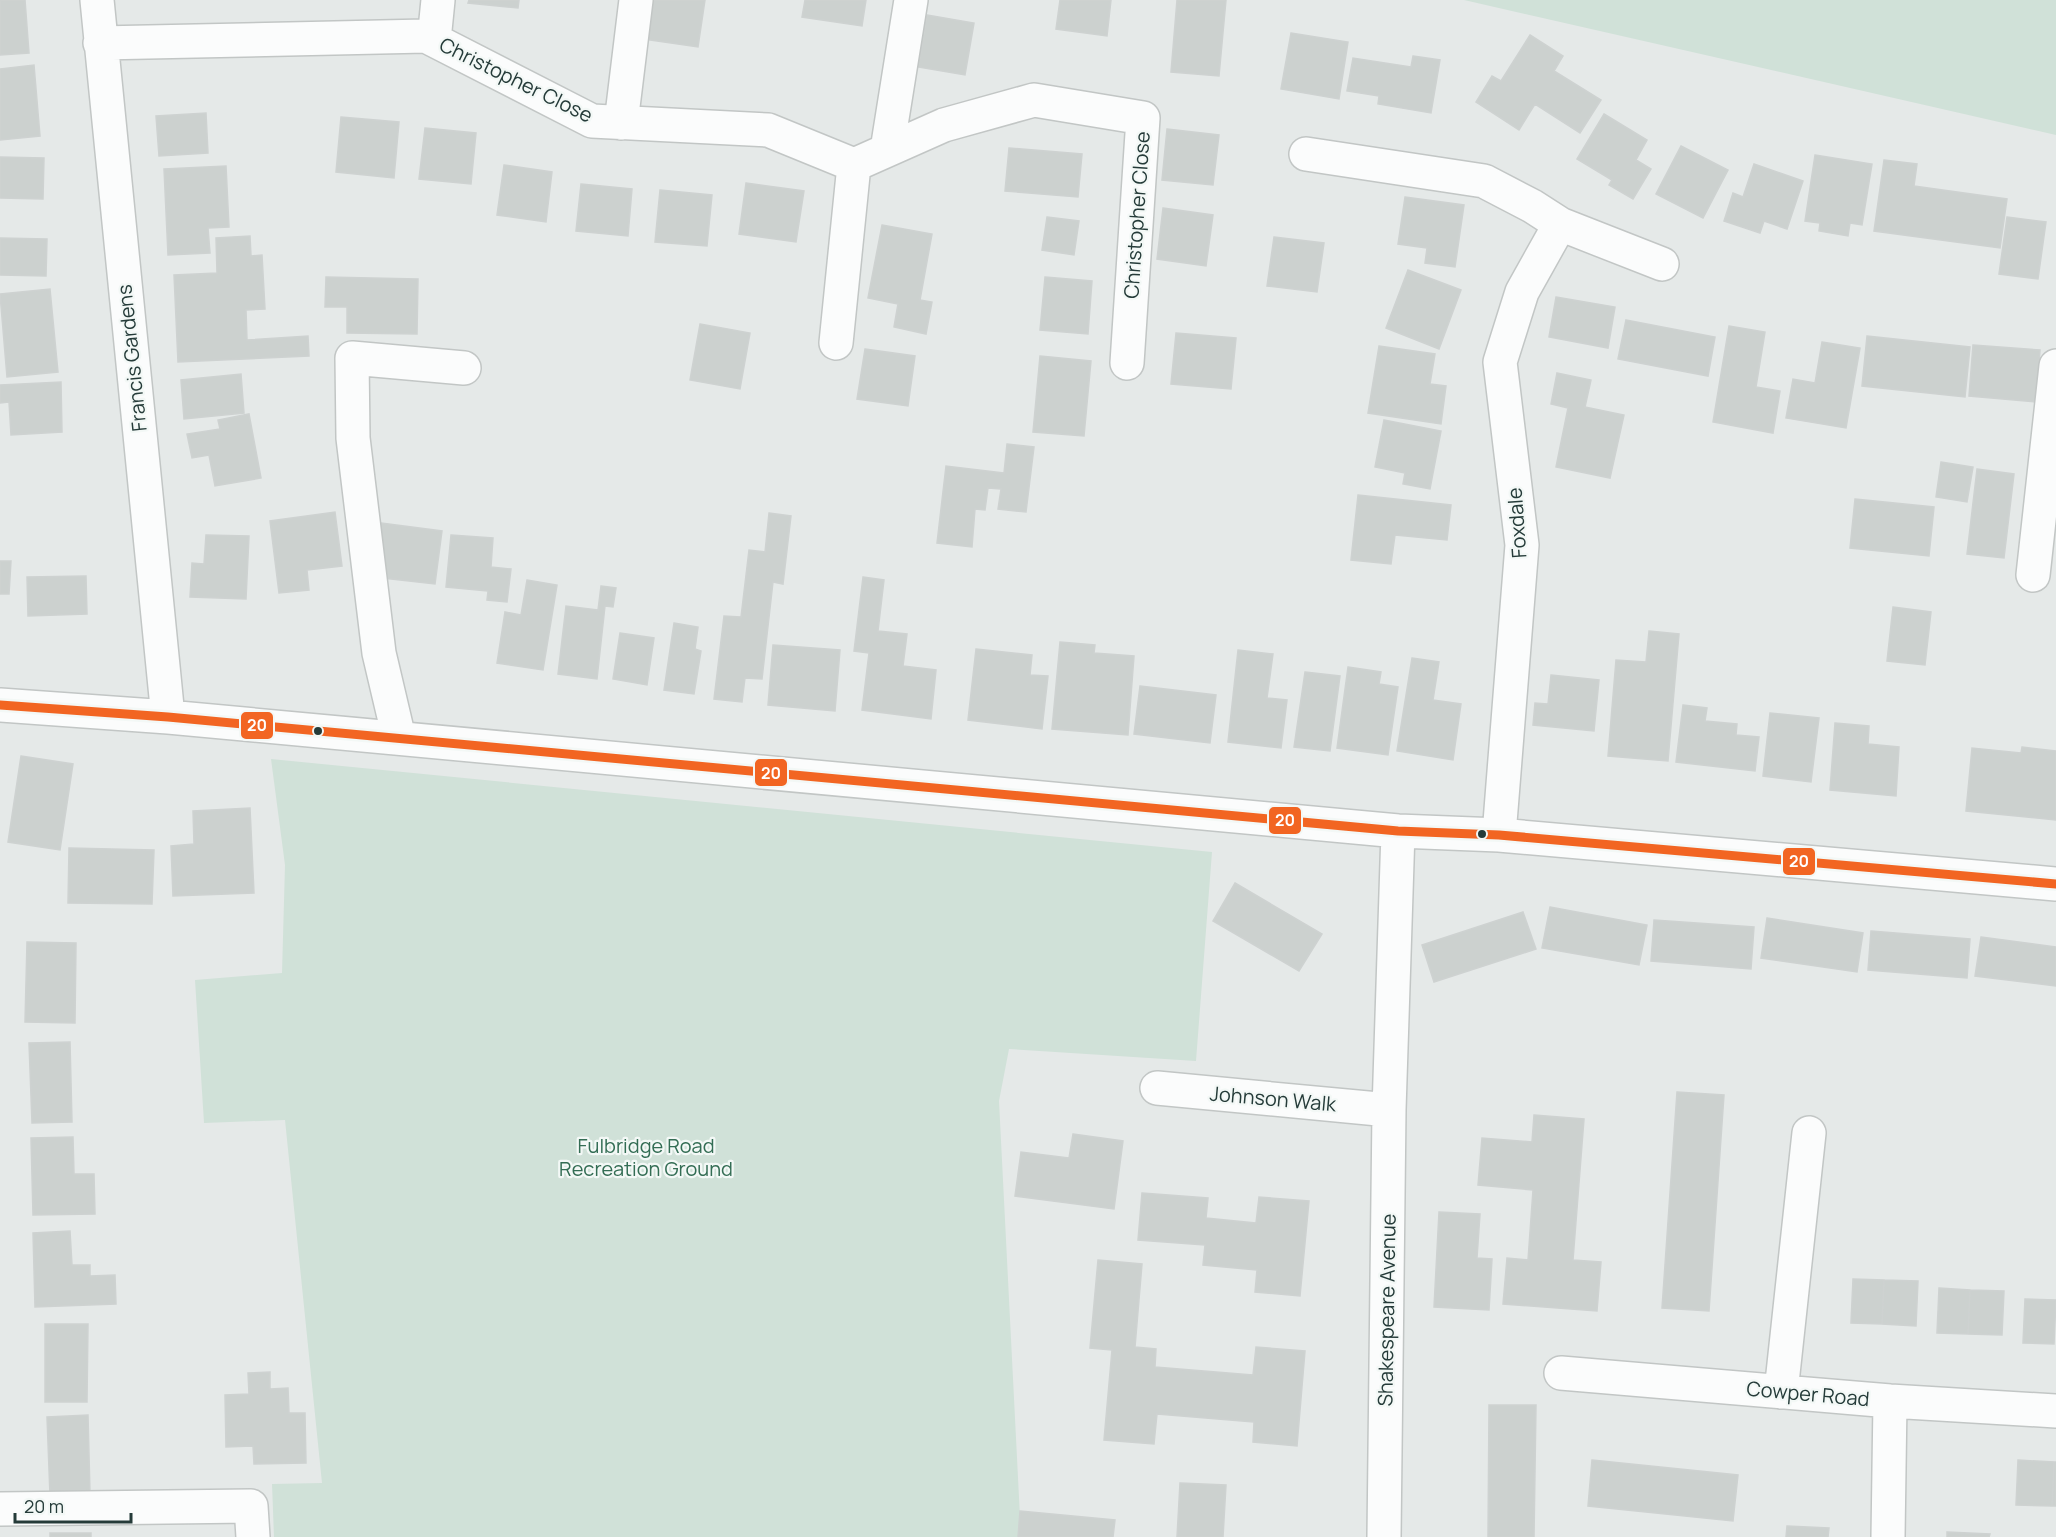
<svg xmlns="http://www.w3.org/2000/svg" width="2056" height="1537" font-family="Manrope,sans-serif">
<style>
.green{fill:#d0e1d8}
.building{fill:#ccd1cf;stroke:#ced2d1;stroke-width:1.5}
.lines{fill:none;stroke-linecap:round;stroke-linejoin:round}
.minor-casing{stroke:#c2c6c5;stroke-width:36}
.minor{stroke:#fbfcfc;stroke-width:33}
.bus-1-casing{stroke:#f3f8f6;stroke-width:14}
.bus-1{stroke:#f26522;stroke-width:9}
.bus-dot{fill:#253b39;stroke:#f3f8f6;stroke-width:2}
.labels{text-anchor:middle;stroke-width:4.5;stroke-linejoin:round;paint-order:stroke}
.street-label{font-size:20px;fill:#253b39;stroke:#f3f8f6}
.park-label{font-size:20px;fill:#336d54;stroke:#f3f8f6}
.line-badge{stroke:#f3f8f6;stroke-width:2}
.badge-label{font-size:16px;text-anchor:middle;font-weight:bold;fill:#fff}
</style>
<rect width="100%" height="100%" fill="#e5e9e8"/>
<!-- green -->
<path class="green" d="M 1464,0 L 2056,0 L 2056,135 Z
M 271,759 L 1212,852 L 1196,1061 L 1009,1049 L 999,1101 L 1021,1537 L 274,1537 L 272,1484 L 322,1483 L 285,1120 L 204,1123 L 195,980 L 282,973 L 285,865 Z"/>
<!-- building -->
<path class="building" d="M 0,0 L 25,0 L 29,53 L 0,55 Z
M 469,0 L 519,0 L 518,8 L 468,3 Z
M 650,0 L 705,0 L 698,47 L 644,39 Z
M 805,0 L 866,0 L 862,26 L 802,17 Z
M 1060,0 L 1111,0 L 1107,36 L 1056,29 Z
M 1177,0 L 1226,0 L 1219,76 L 1171,72 Z
M 927,15 L 974,23 L 965,75 L 918,67 Z
M 1291,33 L 1348,42 L 1339,99 L 1281,89 Z
M 1530,35 L 1563,56 L 1554,71 L 1601,100 L 1580,133 L 1535,104 L 1519,130 L 1476,102 L 1492,76 L 1501,81 Z
M 1413,56 L 1440,60 L 1431,113 L 1378,104 L 1379,96 L 1347,91 L 1353,58 L 1411,67 Z
M 34,65 L 40,136 L 0,140 L 0,69 Z
M 206,113 L 208,153 L 159,156 L 156,116 Z
M 1604,114 L 1647,140 L 1636,160 L 1651,169 L 1633,199 L 1609,185 L 1612,180 L 1577,159 Z
M 341,117 L 399,122 L 394,178 L 336,172 Z
M 425,128 L 476,133 L 471,184 L 419,179 Z
M 1167,129 L 1219,135 L 1213,185 L 1162,180 Z
M 1681,146 L 1728,170 L 1703,218 L 1656,194 Z
M 1009,148 L 1082,154 L 1078,197 L 1005,191 Z
M 1815,155 L 1872,164 L 1862,225 L 1850,223 L 1848,236 L 1819,231 L 1820,223 L 1805,221 Z
M 0,157 L 44,158 L 43,199 L 0,198 Z
M 1884,160 L 1917,164 L 1914,186 L 2007,199 L 2000,248 L 1874,231 Z
M 1754,164 L 1803,181 L 1787,229 L 1764,221 L 1760,233 L 1724,221 L 1733,193 L 1743,197 Z
M 504,165 L 552,172 L 546,222 L 497,215 Z
M 226,166 L 229,227 L 208,228 L 210,253 L 168,255 L 164,169 Z
M 746,183 L 804,191 L 796,242 L 739,234 Z
M 581,184 L 632,189 L 628,236 L 576,231 Z
M 660,190 L 712,195 L 707,246 L 655,242 Z
M 1405,197 L 1464,205 L 1455,267 L 1425,263 L 1427,248 L 1398,244 Z
M 1163,208 L 1213,215 L 1206,266 L 1157,259 Z
M 1047,217 L 1079,221 L 1074,255 L 1042,250 Z
M 2007,217 L 2046,222 L 2038,279 L 1999,274 Z
M 882,225 L 932,234 L 920,300 L 932,302 L 926,334 L 894,327 L 898,304 L 868,298 Z
M 250,236 L 251,256 L 262,255 L 265,309 L 246,310 L 247,340 L 308,336 L 309,356 L 178,362 L 174,275 L 217,273 L 216,238 Z
M 1274,237 L 1324,243 L 1317,292 L 1267,286 Z
M 0,238 L 47,239 L 46,276 L 0,275 Z
M 1408,270 L 1461,290 L 1439,349 L 1386,328 Z
M 326,277 L 418,279 L 417,334 L 347,333 L 347,307 L 325,307 Z
M 1045,277 L 1092,281 L 1088,334 L 1040,330 Z
M 50,289 L 58,372 L 7,377 L 0,294 Z
M 1556,297 L 1615,307 L 1608,348 L 1549,337 Z
M 1626,320 L 1715,337 L 1708,376 L 1618,359 Z
M 700,324 L 750,333 L 740,389 L 690,380 Z
M 1729,326 L 1765,332 L 1756,387 L 1780,391 L 1773,433 L 1713,422 Z
M 1176,333 L 1236,338 L 1231,389 L 1171,384 Z
M 1867,336 L 1970,347 L 1965,397 L 1862,386 Z
M 1822,342 L 1860,348 L 1846,428 L 1786,418 L 1793,379 L 1815,383 Z
M 1973,345 L 2040,350 L 2036,402 L 1969,396 Z
M 1379,346 L 1435,354 L 1430,384 L 1446,386 L 1441,424 L 1368,413 Z
M 865,349 L 915,356 L 908,406 L 857,399 Z
M 1040,356 L 1091,361 L 1084,436 L 1033,432 Z
M 1557,373 L 1591,380 L 1585,407 L 1624,415 L 1610,478 L 1556,467 L 1568,408 L 1551,404 Z
M 241,374 L 244,413 L 184,419 L 181,380 Z
M 61,382 L 62,432 L 11,435 L 9,402 L 0,403 L 0,385 Z
M 249,414 L 261,478 L 215,486 L 209,455 L 192,458 L 187,434 L 220,429 L 218,420 Z
M 1384,420 L 1441,431 L 1430,489 L 1403,484 L 1405,473 L 1375,467 Z
M 1007,444 L 1034,447 L 1026,512 L 998,509 L 1001,489 L 988,488 L 985,510 L 975,509 L 972,547 L 937,543 L 946,466 L 1004,473 Z
M 1941,462 L 1973,467 L 1967,502 L 1936,497 Z
M 1977,469 L 2014,474 L 2004,558 L 1967,554 Z
M 1358,495 L 1451,505 L 1447,540 L 1395,535 L 1391,564 L 1351,560 Z
M 1855,499 L 1934,507 L 1929,556 L 1850,548 Z
M 335,512 L 342,566 L 307,570 L 309,590 L 279,593 L 270,521 Z
M 769,513 L 791,516 L 783,584 L 773,582 L 762,679 L 745,678 L 742,702 L 714,699 L 724,616 L 741,617 L 749,550 L 765,552 Z
M 381,523 L 442,531 L 435,584 L 374,577 Z
M 206,535 L 249,536 L 246,599 L 190,597 L 192,563 L 204,564 Z
M 451,535 L 493,538 L 491,567 L 511,569 L 507,602 L 487,600 L 488,591 L 446,587 Z
M 0,561 L 11,561 L 9,594 L 0,594 Z
M 86,576 L 87,614 L 28,616 L 27,577 Z
M 863,577 L 884,580 L 878,631 L 907,634 L 903,666 L 936,670 L 931,719 L 862,710 L 869,653 L 854,651 Z
M 527,580 L 557,585 L 543,670 L 497,663 L 505,612 L 521,615 Z
M 601,586 L 616,588 L 613,607 L 605,606 L 597,679 L 558,674 L 566,606 L 598,610 Z
M 1893,607 L 1931,612 L 1925,665 L 1887,661 Z
M 674,623 L 698,627 L 695,649 L 701,651 L 694,694 L 664,690 Z
M 1649,631 L 1679,634 L 1668,761 L 1608,756 L 1616,660 L 1646,662 Z
M 620,633 L 654,638 L 647,685 L 613,679 Z
M 1060,642 L 1095,645 L 1094,653 L 1134,656 L 1128,735 L 1052,729 Z
M 773,645 L 840,650 L 835,711 L 768,705 Z
M 976,649 L 1032,655 L 1030,675 L 1048,676 L 1042,729 L 968,720 Z
M 1238,650 L 1273,654 L 1267,698 L 1287,700 L 1281,748 L 1228,742 Z
M 1412,658 L 1439,662 L 1433,700 L 1461,704 L 1453,760 L 1397,751 Z
M 1348,667 L 1381,672 L 1379,684 L 1398,687 L 1388,755 L 1337,748 Z
M 1305,672 L 1340,676 L 1330,751 L 1294,747 Z
M 1551,675 L 1599,680 L 1594,731 L 1533,725 L 1535,703 L 1548,704 Z
M 1140,686 L 1216,695 L 1210,743 L 1134,734 Z
M 1683,705 L 1707,708 L 1705,721 L 1737,724 L 1736,735 L 1759,737 L 1755,771 L 1676,762 Z
M 1770,713 L 1819,718 L 1811,782 L 1763,776 Z
M 1835,723 L 1869,726 L 1868,744 L 1899,747 L 1896,796 L 1830,790 Z
M 2022,747 L 2056,751 L 2056,820 L 1966,811 L 1972,748 L 2021,753 Z
M 21,756 L 73,764 L 60,850 L 8,842 Z
M 250,808 L 254,893 L 173,896 L 171,846 L 194,844 L 193,811 Z
M 69,848 L 154,850 L 152,904 L 68,903 Z
M 1235,883 L 1322,934 L 1299,971 L 1213,921 Z
M 1550,907 L 1647,925 L 1639,965 L 1542,948 Z
M 1523,912 L 1536,949 L 1434,982 L 1422,945 Z
M 1767,918 L 1863,933 L 1857,972 L 1761,958 Z
M 1654,920 L 1754,927 L 1751,969 L 1651,961 Z
M 1871,931 L 1970,939 L 1967,978 L 1868,970 Z
M 1981,937 L 2056,947 L 2056,986 L 1975,976 Z
M 27,942 L 76,943 L 75,1023 L 25,1022 Z
M 70,1042 L 72,1122 L 32,1123 L 29,1043 Z
M 1677,1092 L 1724,1095 L 1709,1311 L 1662,1308 Z
M 1534,1115 L 1584,1119 L 1573,1260 L 1601,1262 L 1597,1311 L 1503,1304 L 1507,1258 L 1528,1260 L 1533,1190 L 1478,1185 L 1482,1138 L 1532,1142 Z
M 1073,1134 L 1123,1141 L 1114,1209 L 1015,1196 L 1021,1152 L 1069,1158 Z
M 73,1137 L 74,1174 L 94,1174 L 95,1214 L 33,1215 L 31,1138 Z
M 1142,1193 L 1208,1198 L 1206,1218 L 1256,1223 L 1259,1197 L 1309,1201 L 1300,1296 L 1255,1292 L 1257,1270 L 1203,1265 L 1205,1245 L 1138,1240 Z
M 1439,1212 L 1480,1214 L 1477,1258 L 1492,1259 L 1489,1310 L 1434,1307 Z
M 70,1231 L 72,1265 L 90,1265 L 90,1276 L 115,1275 L 116,1304 L 35,1307 L 33,1233 Z
M 1098,1260 L 1142,1264 L 1135,1347 L 1156,1349 L 1155,1367 L 1253,1375 L 1256,1347 L 1305,1351 L 1297,1446 L 1253,1442 L 1254,1422 L 1157,1414 L 1154,1444 L 1104,1440 L 1112,1350 L 1090,1348 Z
M 1853,1279 L 1884,1280 L 1882,1324 L 1851,1323 Z
M 1884,1280 L 1918,1281 L 1916,1326 L 1882,1324 Z
M 1939,1288 L 1970,1290 L 1968,1334 L 1937,1333 Z
M 1970,1290 L 2004,1291 L 2002,1335 L 1968,1334 Z
M 2025,1299 L 2056,1300 L 2054,1344 L 2023,1343 Z
M 45,1324 L 88,1324 L 87,1402 L 45,1402 Z
M 270,1372 L 270,1389 L 288,1388 L 289,1413 L 305,1413 L 306,1463 L 254,1464 L 253,1446 L 226,1447 L 225,1395 L 249,1394 L 248,1373 Z
M 1489,1405 L 1536,1405 L 1534,1537 L 1488,1537 Z
M 88,1415 L 90,1494 L 50,1495 L 47,1417 Z
M 1592,1460 L 1738,1475 L 1733,1521 L 1588,1506 Z
M 2018,1460 L 2054,1462 L 2052,1506 L 2016,1505 Z
M 2054,1462 L 2056,1462 L 2056,1506 L 2052,1506 Z
M 1180,1483 L 1226,1485 L 1223,1537 L 1177,1537 Z
M 1020,1511 L 1115,1520 L 1113,1537 L 1018,1537 Z
M 1787,1526 L 1829,1528 L 1828,1537 L 1786,1537 Z
M 1947,1532 L 1990,1534 L 1989,1537 L 1947,1537 Z
M 50,1533 L 91,1533 L 91,1537 L 50,1537 Z"/>
<g class="lines">
<defs>
<path id="minor" d="M 97,0 L 168,717
M 434,40 L 438,0
M 100,43 L 426,36 L 592,121 L 768,130 L 854,165 L 944,125 L 1034,100 L 1143,118 L 1127,363
M 621,123 L 636,0
M 887,150 L 911,0
M 1306,154 L 1484,181 L 1532,206 L 1560,224 L 1662,264
M 836,343 L 854,165
M 2033,575 L 2056,366
M 0,705 L 168,717 L 1398,831 L 1499,835 L 2056,884
M 399,738 L 379,653 L 353,438 L 352,358 L 464,368
M 1499,835 L 1522,545 L 1500,362 L 1522,292 L 1560,224
M 1157,1088 L 1389,1110
M 1561,1373 L 1890,1401 L 2056,1411
M 1781,1392 L 1809,1133
M 0,1509 L 251,1506 L 253,1537
M 1384,1537 L 1389,1110 L 1398,831
M 1888,1537 L 1890,1401"/>
</defs>
<!-- minor casing -->
<use href="#minor" class="minor-casing"/>
<!-- minor -->
<use href="#minor" class="minor"/>
<defs>
<path id="bus-1" d="M 0,705 L 168,717 L 1398,831 L 1499,835 L 2056,884"/>
</defs>
<!-- bus-1 casing -->
<use href="#bus-1" class="bus-1-casing"/>
<!-- bus-1 -->
<use href="#bus-1" class="bus-1"/>
</g>
<!-- markers -->
<g class="bus-dot">
<circle cx="318" cy="731" r="5"/>
<circle cx="1482" cy="834" r="5"/>
</g>
<g class="labels">
<!-- street labels -->
<g class="street-label">
<text transform="translate(516 80) rotate(26)" y="7">Christopher Close</text>
<text transform="translate(1137 215) rotate(-86)" y="7">Christopher Close</text>
<text transform="translate(132 358) rotate(-96)" y="7">Francis Gardens</text>
<text transform="translate(1517 523) rotate(-94)" y="7">Foxdale</text>
<text transform="translate(1273 1099) rotate(5)" y="7">Johnson Walk</text>
<text transform="translate(1387 1310) rotate(-89)" y="7">Shakespeare Avenue</text>
<text transform="translate(1808 1394) rotate(5)" y="7">Cowper Road</text>
</g>
<!-- park labels -->
<g class="park-label">
<text x="646" y="1153">Fulbridge Road<tspan x="646" dy="23">Recreation Ground</tspan></text>
</g>
</g>
<g class="line-badge">
<rect x="240" y="711" width="34" height="29" rx="6" fill="#f26522"/>
<rect x="754" y="758" width="34" height="29" rx="6" fill="#f26522"/>
<rect x="1268" y="806" width="34" height="29" rx="6" fill="#f26522"/>
<rect x="1782" y="847" width="34" height="29" rx="6" fill="#f26522"/>
</g>
<g class="badge-label">
<text x="257" y="731">20</text>
<text x="771" y="779">20</text>
<text x="1285" y="826">20</text>
<text x="1799" y="867">20</text>
</g>
<!-- scale -->
<path d="M15 1513v9h116v-9" fill="none" stroke="#253b39" stroke-width="3"/>
<text x="24" y="1513" font-size="18" fill="#253b39" stroke="#f3f8f6" stroke-width="4.5" paint-order="stroke">20 m</text>
</svg>
